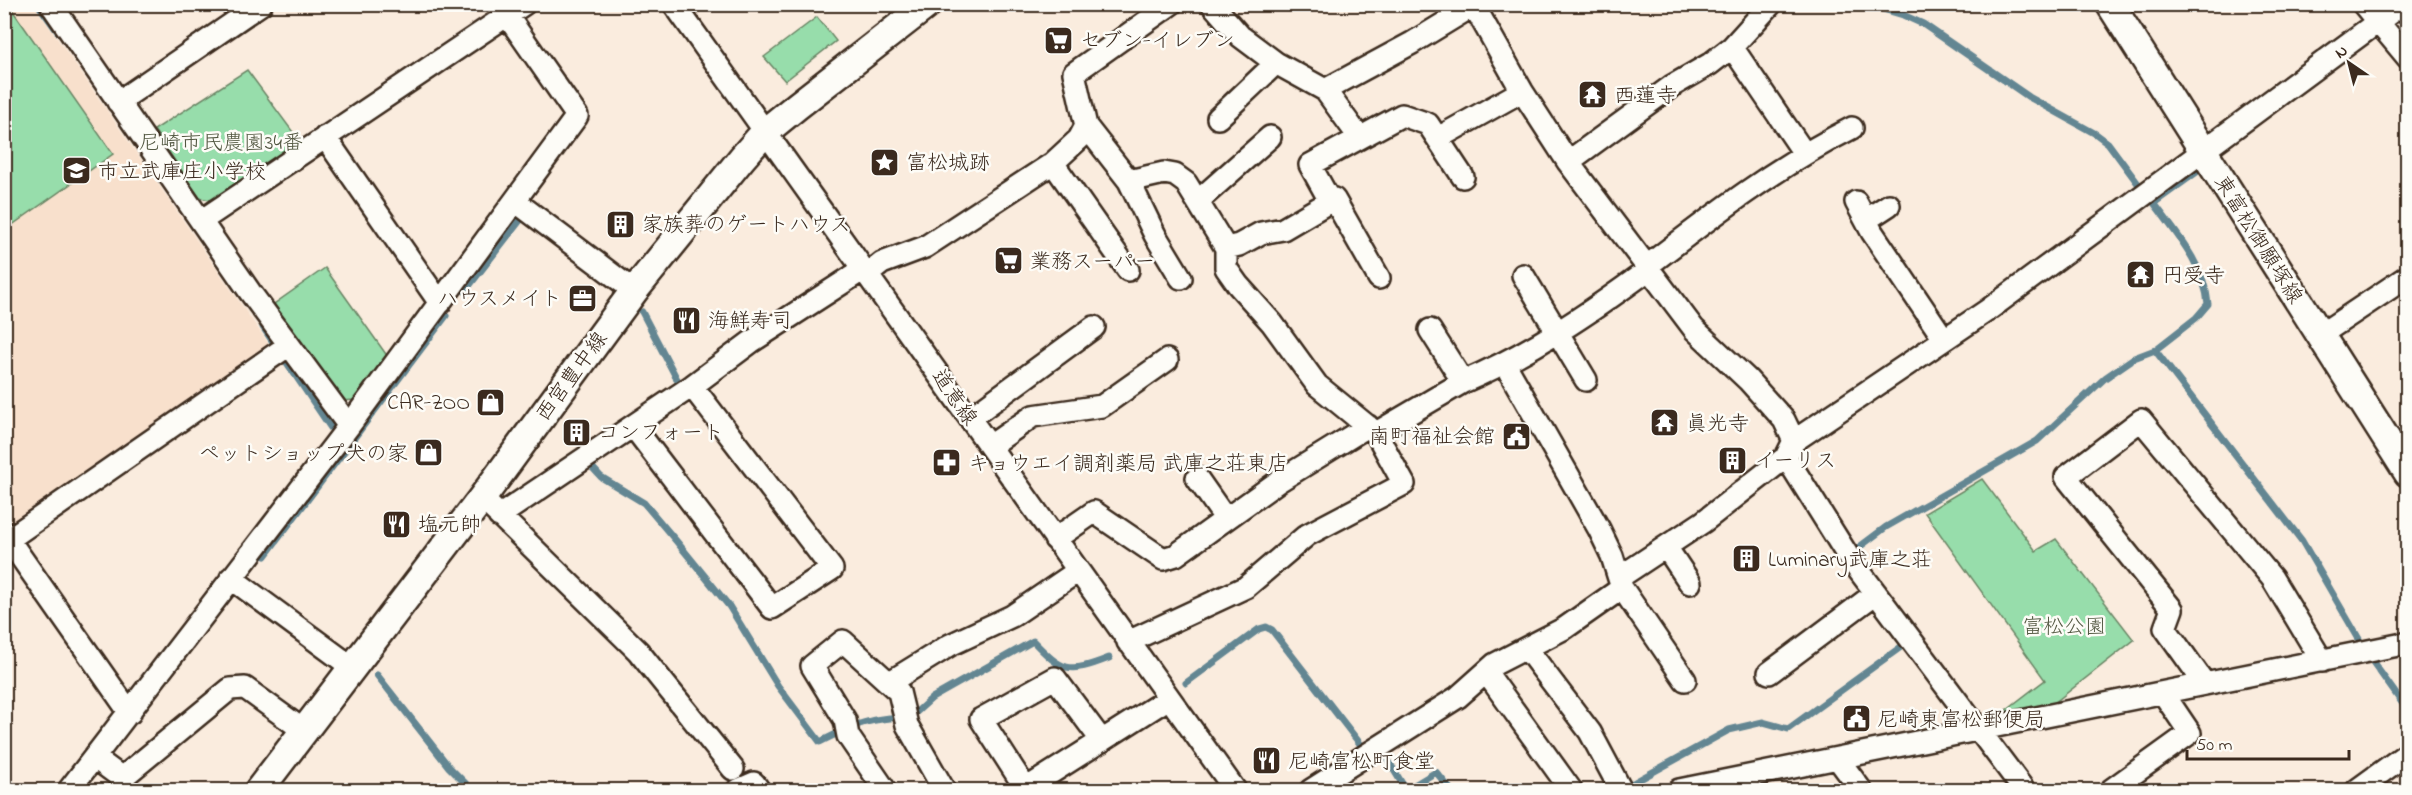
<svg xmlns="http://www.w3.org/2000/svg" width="2412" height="795" font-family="'Indie Flower','Klee One',sans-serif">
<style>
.built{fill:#f8e0cc}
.green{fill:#97ddab;stroke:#698464;stroke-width:1.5}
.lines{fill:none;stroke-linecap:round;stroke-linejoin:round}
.stream{stroke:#638692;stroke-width:7}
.minor-casing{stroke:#3b2a1e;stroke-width:26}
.major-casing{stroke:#3b2a1e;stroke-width:32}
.minor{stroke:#fdfcf7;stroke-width:21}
.major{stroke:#fdfcf7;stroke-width:27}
.labels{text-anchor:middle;stroke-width:5;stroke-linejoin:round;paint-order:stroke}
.poi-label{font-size:21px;fill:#3b2a1e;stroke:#fdfcf7;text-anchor:start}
.park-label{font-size:21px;fill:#525741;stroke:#fdfcf7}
.street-label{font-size:21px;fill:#3b2a1e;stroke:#fdfcf7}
</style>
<rect width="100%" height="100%" fill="#faecde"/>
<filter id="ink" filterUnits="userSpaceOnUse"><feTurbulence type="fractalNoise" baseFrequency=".0167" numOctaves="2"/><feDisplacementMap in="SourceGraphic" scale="12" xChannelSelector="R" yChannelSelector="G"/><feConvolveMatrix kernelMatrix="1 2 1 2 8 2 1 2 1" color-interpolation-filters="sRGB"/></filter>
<g filter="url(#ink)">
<!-- built -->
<path class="built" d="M 4,5 L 34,5 L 270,346 L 20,524 L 6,524 Z"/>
<!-- green -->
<path class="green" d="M 8,4 L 113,154 L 5,230 L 4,5 Z
M 817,17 L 836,41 L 785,81 L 764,57 Z
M 247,70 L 301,143 L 216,201 L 200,198 L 154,130 Z
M 325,268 L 388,357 L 354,400 L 342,401 L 274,304 Z
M 1982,479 L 2036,551 L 2056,539 L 2134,640 L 2049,707 L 1998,716 L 2045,680 L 1925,513 Z"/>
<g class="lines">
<!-- stream -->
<path class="stream" d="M 38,4 L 58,32
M 1866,4 L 1903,15 L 1923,24 L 2029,97 L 2096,134 L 2108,143 L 2142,189
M 465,291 L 521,219
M 642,312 L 679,383
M 263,327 L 331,428
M 2155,350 L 2302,541 L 2370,658 L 2408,711
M 591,466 L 601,477 L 644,503 L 677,542 L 729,606 L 778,686 L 820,742 C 855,724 871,717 911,717 L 932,698 L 1033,641 C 1063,672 1068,674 1109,658
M 1850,554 L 1886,527 L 2037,441 L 2105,378 L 2134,358 L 2155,350 L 2196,318 L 2208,304 C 2205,266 2176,233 2154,203 L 2201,169
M 265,556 L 446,316
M 377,675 L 449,767 L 472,790
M 1186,683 L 1259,629 L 1266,627 L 1272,630 L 1361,745
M 1386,757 L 1406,790 L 1436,772 L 1451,790
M 1624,788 L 1729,730 L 1763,722 L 1788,729 L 1905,644"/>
<defs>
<path id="minor" d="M 51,4 L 250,292 L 349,426
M 674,4 L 1235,790
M 1212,4 L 1240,36 L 1276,63 L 1325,90 L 1359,137
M 1473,4 L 1522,91 L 1568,162 L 1694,329 L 1748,380 L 1784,420 L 1794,441
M 2363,4 L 2408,58
M 1732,47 L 1804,153
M 1325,90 L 1412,43 L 1476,4
M 118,102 L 261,4
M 1218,118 L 1276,63
M 1086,126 L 1129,181 L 1155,235 L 1181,278
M 325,137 L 440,303
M 1438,138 L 1522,91
M 1568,162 L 1672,86 L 1710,64 L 1732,47 L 1771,4
M 1053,163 L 1128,270
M 1129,181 L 1164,173 L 1175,175 L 1186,183 L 1226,248 L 1226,268 L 1238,285 L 1272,323 L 1317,385 L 1376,433
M 515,201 L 634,291
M 1198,201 L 1270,137
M 1330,201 L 1310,165 L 1402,115 L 1428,124 L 1463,177
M 1856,202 L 1872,232 L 1944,339
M 1866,220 L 1889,205
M 201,221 L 524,4
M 1226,248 L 1239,245 L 1261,233 L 1283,229 L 1334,199 L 1379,278
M 1646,267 C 1712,216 1777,166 1852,128
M 868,274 L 882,263 L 925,247 L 1053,163 L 1079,139 L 1086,126 L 1074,73 L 1171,4
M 1523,275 L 1586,380
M 2320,335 L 2408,276
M 1505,364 L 1599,529 L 1612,556 L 1622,588 L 1685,680
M 1463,382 C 1529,354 1590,313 1648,270
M 970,418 L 1094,327
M 633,426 L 772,608 L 832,569 L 692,386
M 990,446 L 1033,416 L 1102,406 L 1167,360
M 1786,457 L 1848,556 L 2024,790
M 1197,478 L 1225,518
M 490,506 L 638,651 L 733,769
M 499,516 L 692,386 L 751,342 L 864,269
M 4,533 L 130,713
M 9,539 L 289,345
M 1055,539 L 1094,512 L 1163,559 L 1176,555 L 1279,481 L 1368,426
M 1666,547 L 1690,583
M 1620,577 L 1703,522 L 1786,457 L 1794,441 L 1988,310 L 2402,4
M 231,578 L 353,668
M 1128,642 L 1246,587 L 1307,535 L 1404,484 L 1376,433 L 1463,382 L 1430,330
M 1527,649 L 1590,732 L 1621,790
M 1486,672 L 1571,790
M 1769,673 L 1876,593
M 890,682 L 950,645 L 1012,616 L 1078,571
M 2205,684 L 2165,628 L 2172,609 L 2066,477 L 2141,420 L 2272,578 L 2322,661
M 95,758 L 122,778 L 230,689 L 245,688 L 303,730
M 1838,759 L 1861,790
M 1026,789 L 981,719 L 1055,678 L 1102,741
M 69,790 L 349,426 L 577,116 L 499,4
M 738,790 L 754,783 L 759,790
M 885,790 L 848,736 L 845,720 L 812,666 L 843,641 L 899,692 L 907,725 L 944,790
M 1024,790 L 1169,698
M 1311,790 L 1458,697 L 1495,664 L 1565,628 L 1622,588
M 1679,790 L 2408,643
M 2111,790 L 2190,733 L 2163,693
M 2357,790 L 2408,753"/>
<path id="major" d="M 2110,4 L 2408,473
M 259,790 L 482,498 L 634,291 L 742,158 L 765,132 L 797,106 L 928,4"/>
</defs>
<!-- minor casing -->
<use href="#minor" class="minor-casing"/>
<!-- major casing -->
<use href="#major" class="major-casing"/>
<!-- minor -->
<use href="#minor" class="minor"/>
<!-- major -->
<use href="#major" class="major"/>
</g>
</g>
<!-- icons -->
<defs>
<symbol id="supermarket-square" viewBox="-11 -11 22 22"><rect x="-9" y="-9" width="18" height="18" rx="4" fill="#3b2a1e" stroke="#fdfcf7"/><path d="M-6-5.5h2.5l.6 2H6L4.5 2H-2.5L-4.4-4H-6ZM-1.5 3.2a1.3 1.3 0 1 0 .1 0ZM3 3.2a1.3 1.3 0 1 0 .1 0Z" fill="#fff"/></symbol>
<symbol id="temple-square" viewBox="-11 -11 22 22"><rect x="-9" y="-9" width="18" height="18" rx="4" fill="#3b2a1e" stroke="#fdfcf7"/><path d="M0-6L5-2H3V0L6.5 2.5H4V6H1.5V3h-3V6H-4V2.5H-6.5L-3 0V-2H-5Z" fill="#fff"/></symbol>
<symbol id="sight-square" viewBox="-11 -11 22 22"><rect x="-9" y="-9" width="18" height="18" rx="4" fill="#3b2a1e" stroke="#fdfcf7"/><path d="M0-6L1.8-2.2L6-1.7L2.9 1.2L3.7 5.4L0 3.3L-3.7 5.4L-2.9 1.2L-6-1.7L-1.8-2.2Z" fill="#fff"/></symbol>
<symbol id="school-square" viewBox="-11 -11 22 22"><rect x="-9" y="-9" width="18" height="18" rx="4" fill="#3b2a1e" stroke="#fdfcf7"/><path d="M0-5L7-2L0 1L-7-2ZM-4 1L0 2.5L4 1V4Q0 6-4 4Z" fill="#fff"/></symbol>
<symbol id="building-square" viewBox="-11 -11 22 22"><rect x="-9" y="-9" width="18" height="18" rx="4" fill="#3b2a1e" stroke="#fdfcf7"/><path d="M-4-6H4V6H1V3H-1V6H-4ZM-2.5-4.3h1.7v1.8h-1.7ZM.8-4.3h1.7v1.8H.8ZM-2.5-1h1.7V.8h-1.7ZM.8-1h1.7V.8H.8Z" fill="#fff"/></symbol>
<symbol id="office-square" viewBox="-11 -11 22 22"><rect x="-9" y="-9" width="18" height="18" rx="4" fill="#3b2a1e" stroke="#fdfcf7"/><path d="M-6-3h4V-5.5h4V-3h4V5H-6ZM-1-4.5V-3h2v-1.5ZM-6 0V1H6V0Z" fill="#fff"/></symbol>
<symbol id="restaurant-square" viewBox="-11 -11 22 22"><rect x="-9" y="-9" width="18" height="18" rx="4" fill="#3b2a1e" stroke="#fdfcf7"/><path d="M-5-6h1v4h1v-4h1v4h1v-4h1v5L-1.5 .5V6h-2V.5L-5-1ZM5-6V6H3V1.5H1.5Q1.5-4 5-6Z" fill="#fff"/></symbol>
<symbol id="shop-square" viewBox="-11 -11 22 22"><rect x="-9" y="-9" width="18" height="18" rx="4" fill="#3b2a1e" stroke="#fdfcf7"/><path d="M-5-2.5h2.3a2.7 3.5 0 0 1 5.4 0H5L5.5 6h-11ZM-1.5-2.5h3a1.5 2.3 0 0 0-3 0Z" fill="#fff"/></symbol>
<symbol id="civic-square" viewBox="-11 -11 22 22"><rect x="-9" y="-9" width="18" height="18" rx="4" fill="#3b2a1e" stroke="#fdfcf7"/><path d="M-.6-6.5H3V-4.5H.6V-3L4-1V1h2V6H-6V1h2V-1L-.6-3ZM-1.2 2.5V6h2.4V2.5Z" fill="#fff"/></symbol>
<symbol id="pharmacy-square" viewBox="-11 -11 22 22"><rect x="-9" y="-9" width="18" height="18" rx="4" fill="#3b2a1e" stroke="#fdfcf7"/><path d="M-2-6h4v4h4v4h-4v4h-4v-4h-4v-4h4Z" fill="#fff"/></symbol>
</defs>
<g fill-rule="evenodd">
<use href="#supermarket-square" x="1042" y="24" width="33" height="33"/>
<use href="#temple-square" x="1576" y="78" width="33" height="33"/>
<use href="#sight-square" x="868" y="146" width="33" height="33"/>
<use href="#school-square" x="60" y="154" width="33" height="33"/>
<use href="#building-square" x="604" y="208" width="33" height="33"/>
<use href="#supermarket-square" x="992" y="244" width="33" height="33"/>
<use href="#temple-square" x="2124" y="258" width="33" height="33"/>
<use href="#office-square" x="566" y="282" width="33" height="33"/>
<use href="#restaurant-square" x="670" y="304" width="33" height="33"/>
<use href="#shop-square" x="474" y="386" width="33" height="33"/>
<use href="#temple-square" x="1648" y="406" width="33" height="33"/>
<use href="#building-square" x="560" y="416" width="33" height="33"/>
<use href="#civic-square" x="1500" y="420" width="33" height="33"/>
<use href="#shop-square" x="412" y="436" width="33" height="33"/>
<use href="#building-square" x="1716" y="444" width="33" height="33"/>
<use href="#pharmacy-square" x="930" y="446" width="33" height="33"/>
<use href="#restaurant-square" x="380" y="508" width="33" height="33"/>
<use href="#building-square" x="1730" y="542" width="33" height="33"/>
<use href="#civic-square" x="1840" y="702" width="33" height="33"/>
<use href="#restaurant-square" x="1250" y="744" width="33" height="33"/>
</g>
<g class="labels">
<!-- poi labels -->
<g class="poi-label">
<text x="1080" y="47">セブン-イレブン</text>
<text x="1614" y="102">西蓮寺</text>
<text x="906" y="169">富松城跡</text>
<text x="98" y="178">市立武庫庄小学校</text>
<text x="642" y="231">家族葬のゲートハウス</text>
<text x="1030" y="268">業務スーパー</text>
<text x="2162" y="282">円受寺</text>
<text x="562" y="305" text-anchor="end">ハウスメイト</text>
<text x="708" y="327">海鮮寿司</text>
<text x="470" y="409" text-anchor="end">CAR-ZOO</text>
<text x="1686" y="430">眞光寺</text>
<text x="598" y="439">コンフォート</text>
<text x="1495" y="443" text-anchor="end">南町福祉会館</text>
<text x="408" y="460" text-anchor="end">ペットショップ犬の家</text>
<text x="1754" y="467">イーリス</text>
<text x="968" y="470">キョウエイ調剤薬局 武庫之荘東店</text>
<text x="418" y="531">塩元帥</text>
<text x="1768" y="566">Luminary武庫之荘</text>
<text x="1877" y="726">尼崎東富松郵便局</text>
<text x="1288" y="768">尼崎富松町食堂</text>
</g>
<!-- park labels -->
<g class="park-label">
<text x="221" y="149">尼崎市民農園34番</text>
<text x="2064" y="633">富松公園</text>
</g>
<!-- street labels -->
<g class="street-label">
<text transform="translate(2259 239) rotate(58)" y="7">東富松御願塚線</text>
<text transform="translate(571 376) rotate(-54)" y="7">西宮豊中線</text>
<text transform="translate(955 397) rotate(55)" y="7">道意線</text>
</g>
</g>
<!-- margin -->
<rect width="2412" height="795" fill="none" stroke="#fdfcf7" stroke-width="24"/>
<rect x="12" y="12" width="2388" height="771" fill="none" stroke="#3b2a1e" stroke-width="2" filter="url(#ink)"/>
<!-- north arrow -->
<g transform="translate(2349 63) rotate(325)" stroke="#fdfcf7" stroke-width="4.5" paint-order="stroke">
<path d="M0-4.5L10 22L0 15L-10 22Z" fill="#3b2a1e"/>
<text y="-9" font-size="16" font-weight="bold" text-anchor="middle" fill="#3b2a1e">N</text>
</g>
<!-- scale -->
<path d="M2187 750v9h162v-9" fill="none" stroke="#3b2a1e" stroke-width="3"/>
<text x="2196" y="750" font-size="18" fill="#3b2a1e" stroke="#fdfcf7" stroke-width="4.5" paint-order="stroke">50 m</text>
</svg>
